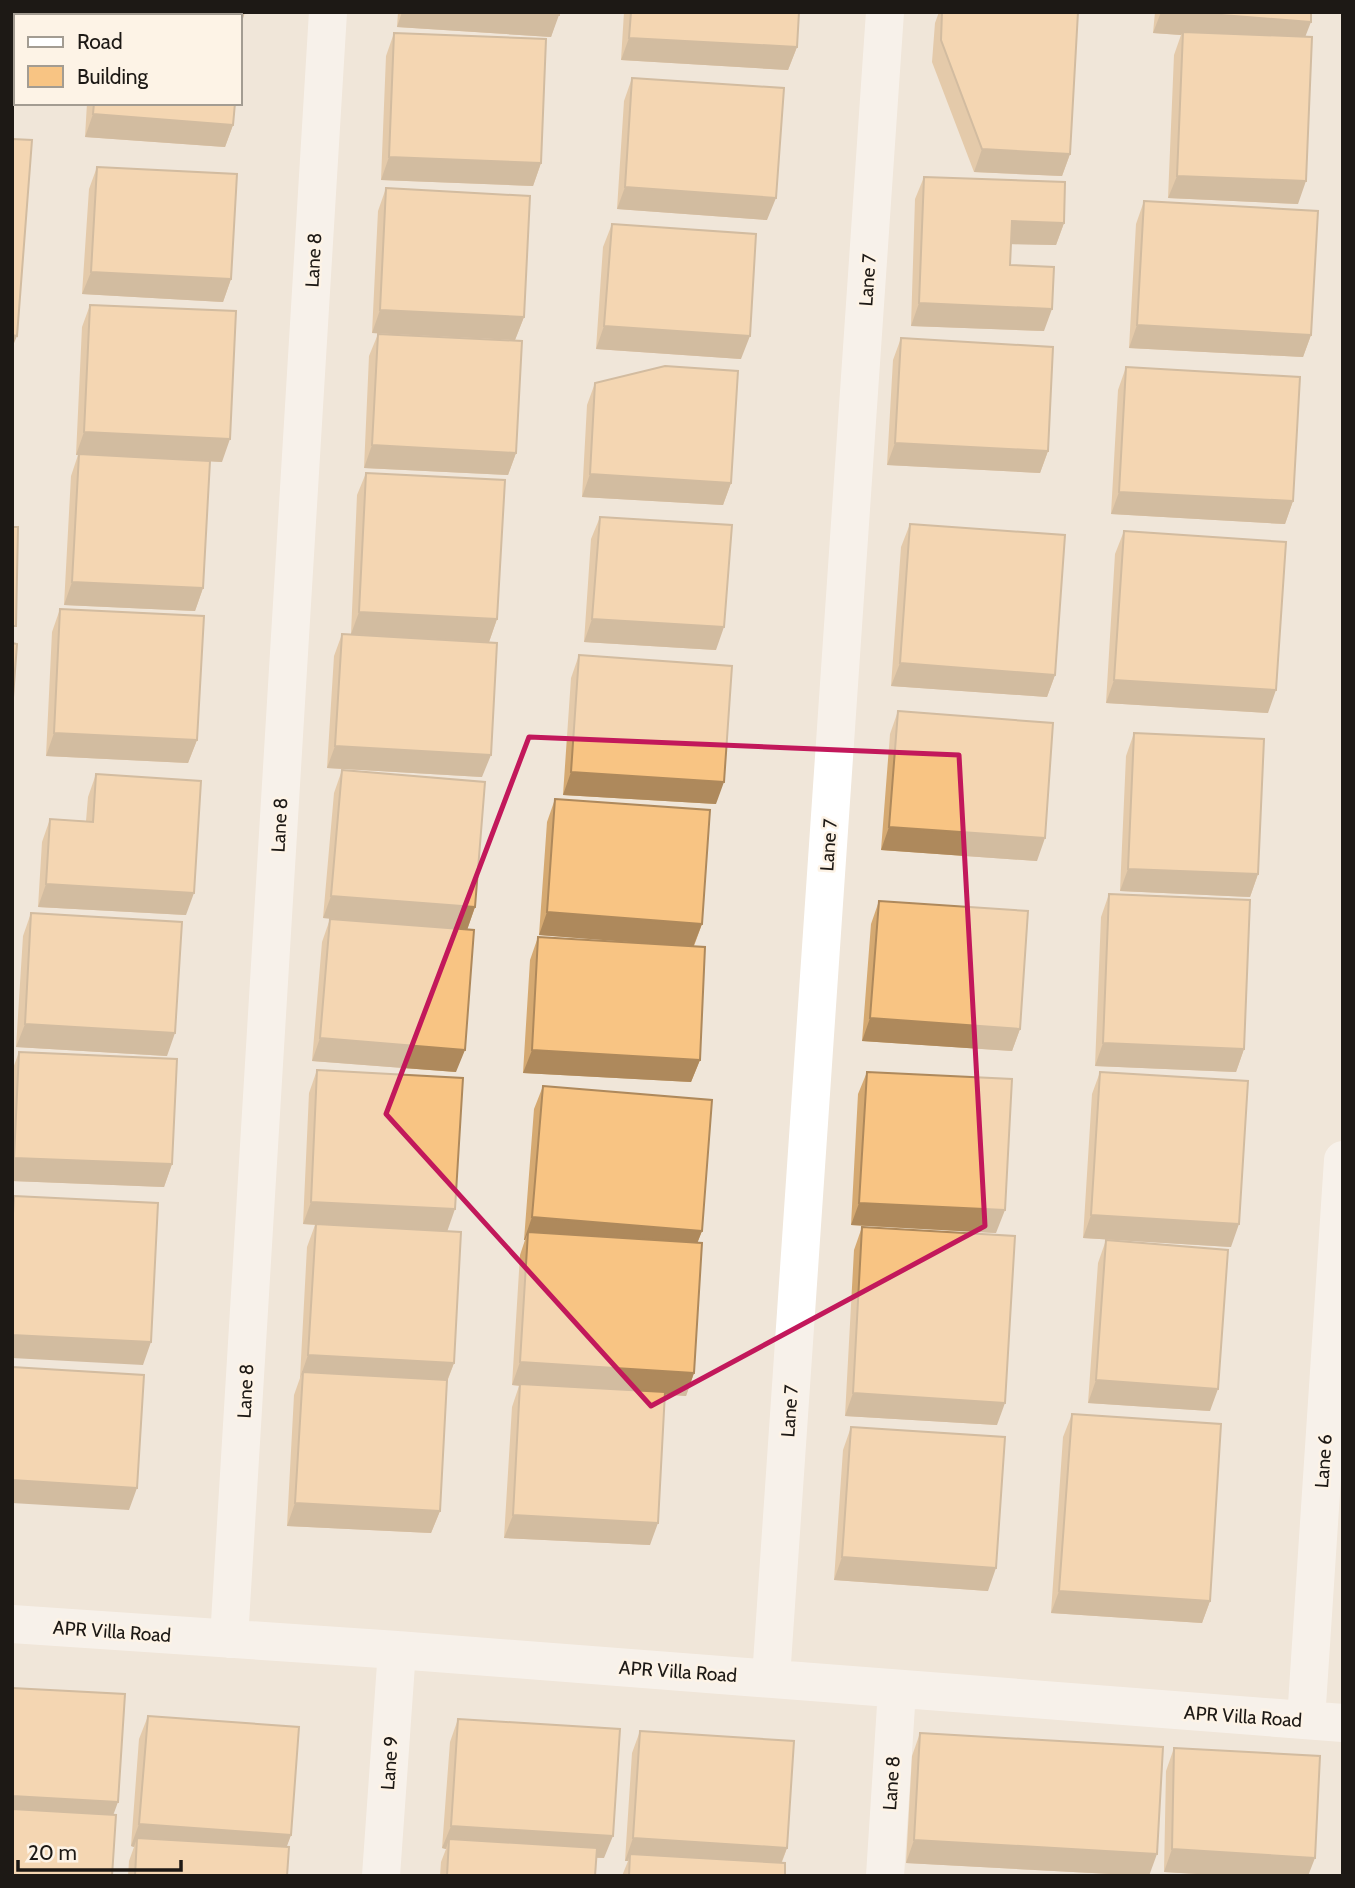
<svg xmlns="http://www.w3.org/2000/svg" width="1355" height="1888" font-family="Cabin,sans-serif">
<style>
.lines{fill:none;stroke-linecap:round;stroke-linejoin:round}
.minor{stroke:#fff;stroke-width:38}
.wall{fill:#d5a971}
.shaded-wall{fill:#ae895c}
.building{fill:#f8c483;stroke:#ae895c;stroke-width:2}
.marked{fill:none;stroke:#c2185b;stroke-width:5;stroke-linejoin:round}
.labels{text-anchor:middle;stroke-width:5;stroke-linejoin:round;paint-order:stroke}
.street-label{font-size:19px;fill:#1d1915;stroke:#fdf3e6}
</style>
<rect width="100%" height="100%" fill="#f0e6d9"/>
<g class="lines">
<!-- minor -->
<path class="minor" d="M 12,1624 L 397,1650 L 1343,1723
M 229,1639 L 328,12
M 771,1678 L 885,12
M 1306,1720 L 1343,1160
M 381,1876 L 397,1650
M 885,1876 L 897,1690"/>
</g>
<!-- wall -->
<path class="wall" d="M 398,12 L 559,12 L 551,37 L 397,27 Z
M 624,12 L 799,12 L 797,47 L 788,70 L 621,60 Z
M 939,12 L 942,12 L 1070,154 L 1062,176 L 974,172 L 932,62 L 935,23 Z
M 1155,12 L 1311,12 L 1305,37 L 1298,204 L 1168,198 L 1174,55 L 1181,35 L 1153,33 Z
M 394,33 L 541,163 L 533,186 L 381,180 L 386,56 Z
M 632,78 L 767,220 L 617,209 L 624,101 Z
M 87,103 L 235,103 L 233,125 L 225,147 L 85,137 Z
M 97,167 L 231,279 L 223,302 L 82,294 L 89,189 Z
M 924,177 L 1064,223 L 1056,245 L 1011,244 L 1010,265 L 1044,331 L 911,326 L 915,199 Z
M 386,188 L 524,317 L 515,340 L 372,333 L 378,211 Z
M 1144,201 L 1311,335 L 1303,357 L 1129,348 L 1136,224 Z
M 612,224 L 741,359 L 596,349 L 603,247 Z
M 90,305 L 222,462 L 210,461 L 203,588 L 195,611 L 64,605 L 71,476 L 78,455 L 76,455 L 82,327 Z
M 378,334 L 516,453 L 508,475 L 364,468 L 369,356 Z
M 901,338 L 1048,451 L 1040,473 L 887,465 L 893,360 Z
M 1126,367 L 1293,501 L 1285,524 L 1111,514 L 1118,390 Z
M 595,383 L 731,483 L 723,505 L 582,497 L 587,405 Z
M 366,473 L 497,619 L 489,642 L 482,777 L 327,768 L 334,656 L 342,634 L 351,634 L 357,495 Z
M 600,517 L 716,650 L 584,642 L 591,539 Z
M 910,524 L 1055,675 L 1047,697 L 891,686 L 901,547 Z
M 1124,531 L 1268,713 L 1106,703 L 1115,554 Z
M 60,609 L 197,740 L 188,763 L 46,756 L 52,632 Z
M 579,655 L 716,804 L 563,795 L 571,678 Z
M 898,711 L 1037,861 L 881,850 L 890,734 Z
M 1134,733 L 1258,874 L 1250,897 L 1120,891 L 1126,756 Z
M 342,770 L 475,907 L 467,930 L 323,918 L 334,793 Z
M 96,774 L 186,915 L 38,907 L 42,842 L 50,819 L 86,821 L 88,797 Z
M 555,799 L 702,924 L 694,946 L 700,1060 L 691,1082 L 523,1073 L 530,960 L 538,937 L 658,944 L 539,935 L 547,822 Z
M 1109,894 L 1244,1049 L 1236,1072 L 1095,1066 L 1101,917 Z
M 879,901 L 1020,1029 L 1012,1051 L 862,1041 L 871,924 Z
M 31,913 L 167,1056 L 16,1047 L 23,936 Z
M 330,919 L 456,1072 L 312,1061 L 322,942 Z
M 19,1052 L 172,1164 L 164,1187 L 12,1181 L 12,1071 Z
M 317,1070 L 447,1231 L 454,1363 L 447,1382 L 440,1511 L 431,1533 L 287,1526 L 294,1395 L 300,1378 L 307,1247 L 315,1225 L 303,1224 L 309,1093 Z
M 867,1072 L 996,1233 L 851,1225 L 858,1094 Z
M 1100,1072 L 1231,1247 L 1083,1238 L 1092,1094 Z
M 543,1086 L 702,1231 L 697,1243 L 694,1373 L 686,1396 L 665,1394 L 650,1545 L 504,1538 L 512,1407 L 519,1386 L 512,1385 L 520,1255 L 525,1240 L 524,1240 L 534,1109 Z
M 862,1227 L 997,1425 L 845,1416 L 854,1250 Z
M 1106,1240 L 1210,1411 L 1088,1403 L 1098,1263 Z
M 1072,1414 L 1210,1601 L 1202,1623 L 1051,1613 L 1063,1437 Z
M 851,1427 L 988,1591 L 834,1580 L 843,1450 Z
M 148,1716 L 291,1835 L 286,1847 L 287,1876 L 128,1876 L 129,1861 L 134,1847 L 131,1846 L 139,1739 Z
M 458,1719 L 604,1858 L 596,1858 L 595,1876 L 440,1876 L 441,1862 L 446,1849 L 442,1848 L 450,1742 Z
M 640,1731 L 787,1848 L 782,1862 L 622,1876 L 628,1861 L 625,1861 L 632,1753 Z
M 920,1733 L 1149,1876 L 906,1863 L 912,1756 Z
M 1174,1748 L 1308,1876 L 1231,1876 L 1164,1872 L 1166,1771 Z"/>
<!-- shaded-wall -->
<path class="shaded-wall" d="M 99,12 L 245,12 L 242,22 L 240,22 L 240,16 L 138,16 L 98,13 Z
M 402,12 L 521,12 L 559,15 L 551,37 L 397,27 Z
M 1161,12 L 1184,12 L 1311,22 L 1302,45 L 1183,32 L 1181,35 L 1153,33 Z
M 629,38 L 797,47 L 788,70 L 621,60 Z
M 12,64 L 16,65 L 16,88 L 12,88 Z
M 93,114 L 233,125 L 225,147 L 85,137 Z
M 982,149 L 1070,154 L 1062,176 L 974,172 Z
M 389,157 L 541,163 L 533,186 L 381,180 Z
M 1177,176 L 1306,181 L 1298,204 L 1168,198 Z
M 625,187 L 776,198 L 767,220 L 617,209 Z
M 1012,221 L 1064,223 L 1056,245 L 1004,244 Z
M 91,272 L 231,279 L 223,302 L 82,294 Z
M 919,303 L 1052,309 L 1044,331 L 911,326 Z
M 380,310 L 524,317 L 515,340 L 372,333 Z
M 1137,325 L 1311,335 L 1303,357 L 1129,348 Z
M 604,326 L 750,336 L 741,359 L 596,349 Z
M 12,335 L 17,336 L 12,348 Z
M 84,432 L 230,439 L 222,462 L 76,455 Z
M 895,443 L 1048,451 L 1040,473 L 887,465 Z
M 372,445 L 516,453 L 508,475 L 364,468 Z
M 590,474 L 731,483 L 723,505 L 582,497 Z
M 1119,492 L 1293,501 L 1285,524 L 1111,514 Z
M 72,582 L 203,588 L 195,611 L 64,605 Z
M 359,612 L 497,619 L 489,642 L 351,634 Z
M 592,619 L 724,627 L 716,650 L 584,642 Z
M 900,663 L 1055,675 L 1047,697 L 891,686 Z
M 1114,680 L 1276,690 L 1268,713 L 1106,703 Z
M 54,733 L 197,740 L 188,763 L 46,756 Z
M 335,746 L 491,755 L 482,777 L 327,768 Z
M 571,772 L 724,782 L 716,804 L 563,795 Z
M 889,827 L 1045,838 L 1037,861 L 881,850 Z
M 1128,869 L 1258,874 L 1250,897 L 1120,891 Z
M 46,884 L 194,893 L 186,915 L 38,907 Z
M 331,896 L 475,907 L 467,930 L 323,918 Z
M 547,912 L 702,924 L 693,947 L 539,935 Z
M 870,1018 L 1020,1029 L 1012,1051 L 862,1041 Z
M 25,1024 L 175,1033 L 167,1056 L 16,1047 Z
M 320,1038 L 465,1050 L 456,1072 L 312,1061 Z
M 1103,1043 L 1244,1049 L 1236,1072 L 1095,1066 Z
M 532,1050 L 700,1060 L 691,1082 L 523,1073 Z
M 14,1158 L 172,1164 L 164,1187 L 12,1181 L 12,1162 Z
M 311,1202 L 455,1209 L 447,1232 L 303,1224 Z
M 859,1203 L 1005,1210 L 996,1233 L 851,1225 Z
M 1091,1215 L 1239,1224 L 1231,1247 L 1083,1238 Z
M 532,1217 L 702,1231 L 693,1254 L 528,1232 L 525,1240 L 524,1240 Z
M 12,1335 L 151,1342 L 143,1365 L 12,1358 Z
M 308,1355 L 454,1363 L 445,1386 L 303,1372 L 300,1378 Z
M 520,1362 L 694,1373 L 686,1396 L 512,1385 Z
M 1096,1380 L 1218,1389 L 1210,1411 L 1088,1403 Z
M 853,1393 L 1005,1403 L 997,1425 L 845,1416 Z
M 12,1480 L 137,1488 L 129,1510 L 12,1503 Z
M 295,1503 L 440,1511 L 431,1533 L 287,1526 Z
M 513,1515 L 658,1523 L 650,1545 L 504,1538 Z
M 842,1557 L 996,1568 L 988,1591 L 834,1580 Z
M 1059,1591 L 1210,1601 L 1202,1623 L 1051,1613 Z
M 12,1796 L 118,1802 L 110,1824 L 12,1819 Z
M 139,1824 L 291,1835 L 283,1857 L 137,1838 L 134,1847 L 131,1846 Z
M 451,1826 L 613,1836 L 604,1858 L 449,1849 L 449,1839 L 446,1849 L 442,1848 Z
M 633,1838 L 787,1848 L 778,1871 L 630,1854 L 628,1861 L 625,1861 Z
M 914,1840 L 1157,1854 L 1149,1876 L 906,1863 Z
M 1172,1849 L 1315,1858 L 1308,1876 L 1231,1876 L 1164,1872 Z"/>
<!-- building -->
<path class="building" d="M 12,12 L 29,12 L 29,16 L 16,16 L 16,65 L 12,64 Z
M 100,12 L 102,12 L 150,16 L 100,16 Z
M 521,12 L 559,12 L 559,15 Z
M 631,12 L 799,12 L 797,47 L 629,38 Z
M 942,12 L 1078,12 L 1070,154 L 982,149 L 941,40 Z
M 1184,12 L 1311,12 L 1311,22 Z
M 1183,32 L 1312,37 L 1306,181 L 1177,176 Z
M 394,33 L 546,39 L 541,163 L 389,157 Z
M 632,78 L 784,88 L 776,198 L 625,187 Z
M 94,103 L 235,103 L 233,125 L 93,114 Z
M 12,139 L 32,140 L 17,336 L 12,335 Z
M 97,167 L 237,174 L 231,279 L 91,272 Z
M 924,177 L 1065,182 L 1064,223 L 1012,221 L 1010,265 L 1054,267 L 1052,309 L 919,303 Z
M 386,188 L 530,196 L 524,317 L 380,310 Z
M 1144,201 L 1318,211 L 1311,335 L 1137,325 Z
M 612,224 L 756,234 L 750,336 L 604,326 Z
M 90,305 L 236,311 L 230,439 L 84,432 Z
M 378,334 L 522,341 L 516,453 L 372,445 Z
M 901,338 L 1053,347 L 1048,451 L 895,443 Z
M 665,366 L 738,371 L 731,483 L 590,474 L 595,383 Z
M 1126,367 L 1300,377 L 1293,501 L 1119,492 Z
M 79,454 L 210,461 L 203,588 L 72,582 Z
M 366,473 L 505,480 L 497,619 L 359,612 Z
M 600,517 L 732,525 L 724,627 L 592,619 Z
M 910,524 L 1065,535 L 1055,675 L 900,663 Z
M 12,527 L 18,527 L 16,626 L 12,626 Z
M 1124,531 L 1286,542 L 1276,690 L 1114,680 Z
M 60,609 L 204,616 L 197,740 L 54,733 Z
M 342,634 L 497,643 L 491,755 L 335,746 Z
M 12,643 L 17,644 L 12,711 Z
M 579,655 L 732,666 L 724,782 L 571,772 Z
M 898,711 L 1053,723 L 1045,838 L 889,827 Z
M 1134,733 L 1264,739 L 1258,874 L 1128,869 Z
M 342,770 L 485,782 L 475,907 L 331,896 Z
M 96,774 L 201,781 L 194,893 L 46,884 L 50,819 L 93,822 Z
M 555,799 L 710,810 L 702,924 L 547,912 Z
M 1109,894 L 1250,900 L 1244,1049 L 1103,1043 Z
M 879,901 L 1028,911 L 1020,1029 L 870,1018 Z
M 31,913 L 182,922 L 175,1033 L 25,1024 Z
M 330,919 L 474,930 L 465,1050 L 320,1038 Z
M 538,937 L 705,947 L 700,1060 L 532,1050 Z
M 19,1052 L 177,1059 L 172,1164 L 14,1158 Z
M 317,1070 L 463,1078 L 455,1209 L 311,1202 Z
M 867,1072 L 1012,1079 L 1005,1210 L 859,1203 Z
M 1100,1072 L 1248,1081 L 1239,1224 L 1091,1215 Z
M 543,1086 L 712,1100 L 702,1231 L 532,1217 Z
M 14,1196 L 158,1203 L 151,1342 L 12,1335 L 12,1231 Z
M 316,1224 L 461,1232 L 454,1363 L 308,1355 Z
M 862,1227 L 1015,1236 L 1005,1403 L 853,1393 Z
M 528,1232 L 702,1243 L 694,1373 L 520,1362 Z
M 1106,1240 L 1228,1250 L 1218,1389 L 1096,1380 Z
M 12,1367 L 144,1375 L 137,1488 L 12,1480 Z
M 303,1372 L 447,1380 L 440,1511 L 295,1503 Z
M 520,1384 L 665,1392 L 658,1523 L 513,1515 Z
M 1072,1414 L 1221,1424 L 1210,1601 L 1059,1591 Z
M 851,1427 L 1005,1437 L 996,1568 L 842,1557 Z
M 12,1688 L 125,1694 L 118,1802 L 12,1796 Z
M 148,1716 L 299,1727 L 291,1835 L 139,1824 Z
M 458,1719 L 620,1729 L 613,1836 L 451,1826 Z
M 640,1731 L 794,1741 L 787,1848 L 633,1838 Z
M 920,1733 L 1163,1747 L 1157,1854 L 914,1840 Z
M 1174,1748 L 1320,1756 L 1315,1858 L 1172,1849 Z
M 12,1809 L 116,1815 L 112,1876 L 12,1876 Z
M 137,1838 L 289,1847 L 287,1876 L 135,1876 Z
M 449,1839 L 597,1848 L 595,1876 L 447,1876 Z
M 630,1854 L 785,1863 L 785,1876 L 629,1876 Z"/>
<!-- marked area -->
<path d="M0 0H1355V1888H0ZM 529,737 L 959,755 L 985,1226 L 651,1406 L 386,1114 Z" fill="#f0e6d9" fill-opacity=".55" fill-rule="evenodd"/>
<path class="marked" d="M 529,737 L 959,755 L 985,1226 L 651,1406 L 386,1114 Z"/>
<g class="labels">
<!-- street labels -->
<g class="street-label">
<text transform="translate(313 260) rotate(-87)" y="7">Lane 8</text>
<text transform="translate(867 280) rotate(-86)" y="7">Lane 7</text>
<text transform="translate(279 825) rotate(-87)" y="7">Lane 8</text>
<text transform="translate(828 845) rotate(-86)" y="7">Lane 7</text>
<text transform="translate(245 1391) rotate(-87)" y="7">Lane 8</text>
<text transform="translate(789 1411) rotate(-86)" y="7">Lane 7</text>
<text transform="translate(1323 1461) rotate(-86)" y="7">Lane 6</text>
<text transform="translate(112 1631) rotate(4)" y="7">APR Villa Road</text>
<text transform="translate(678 1671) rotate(4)" y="7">APR Villa Road</text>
<text transform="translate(1243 1716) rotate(4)" y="7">APR Villa Road</text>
<text transform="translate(389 1763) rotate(-86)" y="7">Lane 9</text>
<text transform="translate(891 1783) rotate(-86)" y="7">Lane 8</text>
</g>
</g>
<!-- border -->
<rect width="1355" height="1888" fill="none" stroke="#1d1915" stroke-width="28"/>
<!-- legend -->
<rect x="14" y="14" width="228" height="91" fill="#fdf3e6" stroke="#a39c92" stroke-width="2"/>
<rect x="28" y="37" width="35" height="10" fill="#ffffff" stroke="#a39c92" stroke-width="2"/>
<text x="77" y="49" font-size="21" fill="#1d1915">Road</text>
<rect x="28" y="66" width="35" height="21" fill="#f8c483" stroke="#a39c92" stroke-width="2"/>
<text x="77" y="84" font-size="21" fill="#1d1915">Building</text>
<!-- scale -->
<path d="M18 1860v10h163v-10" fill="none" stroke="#1d1915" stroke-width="3.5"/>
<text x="28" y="1860" font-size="21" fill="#1d1915" stroke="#fdf3e6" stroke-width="5" paint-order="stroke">20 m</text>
</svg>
